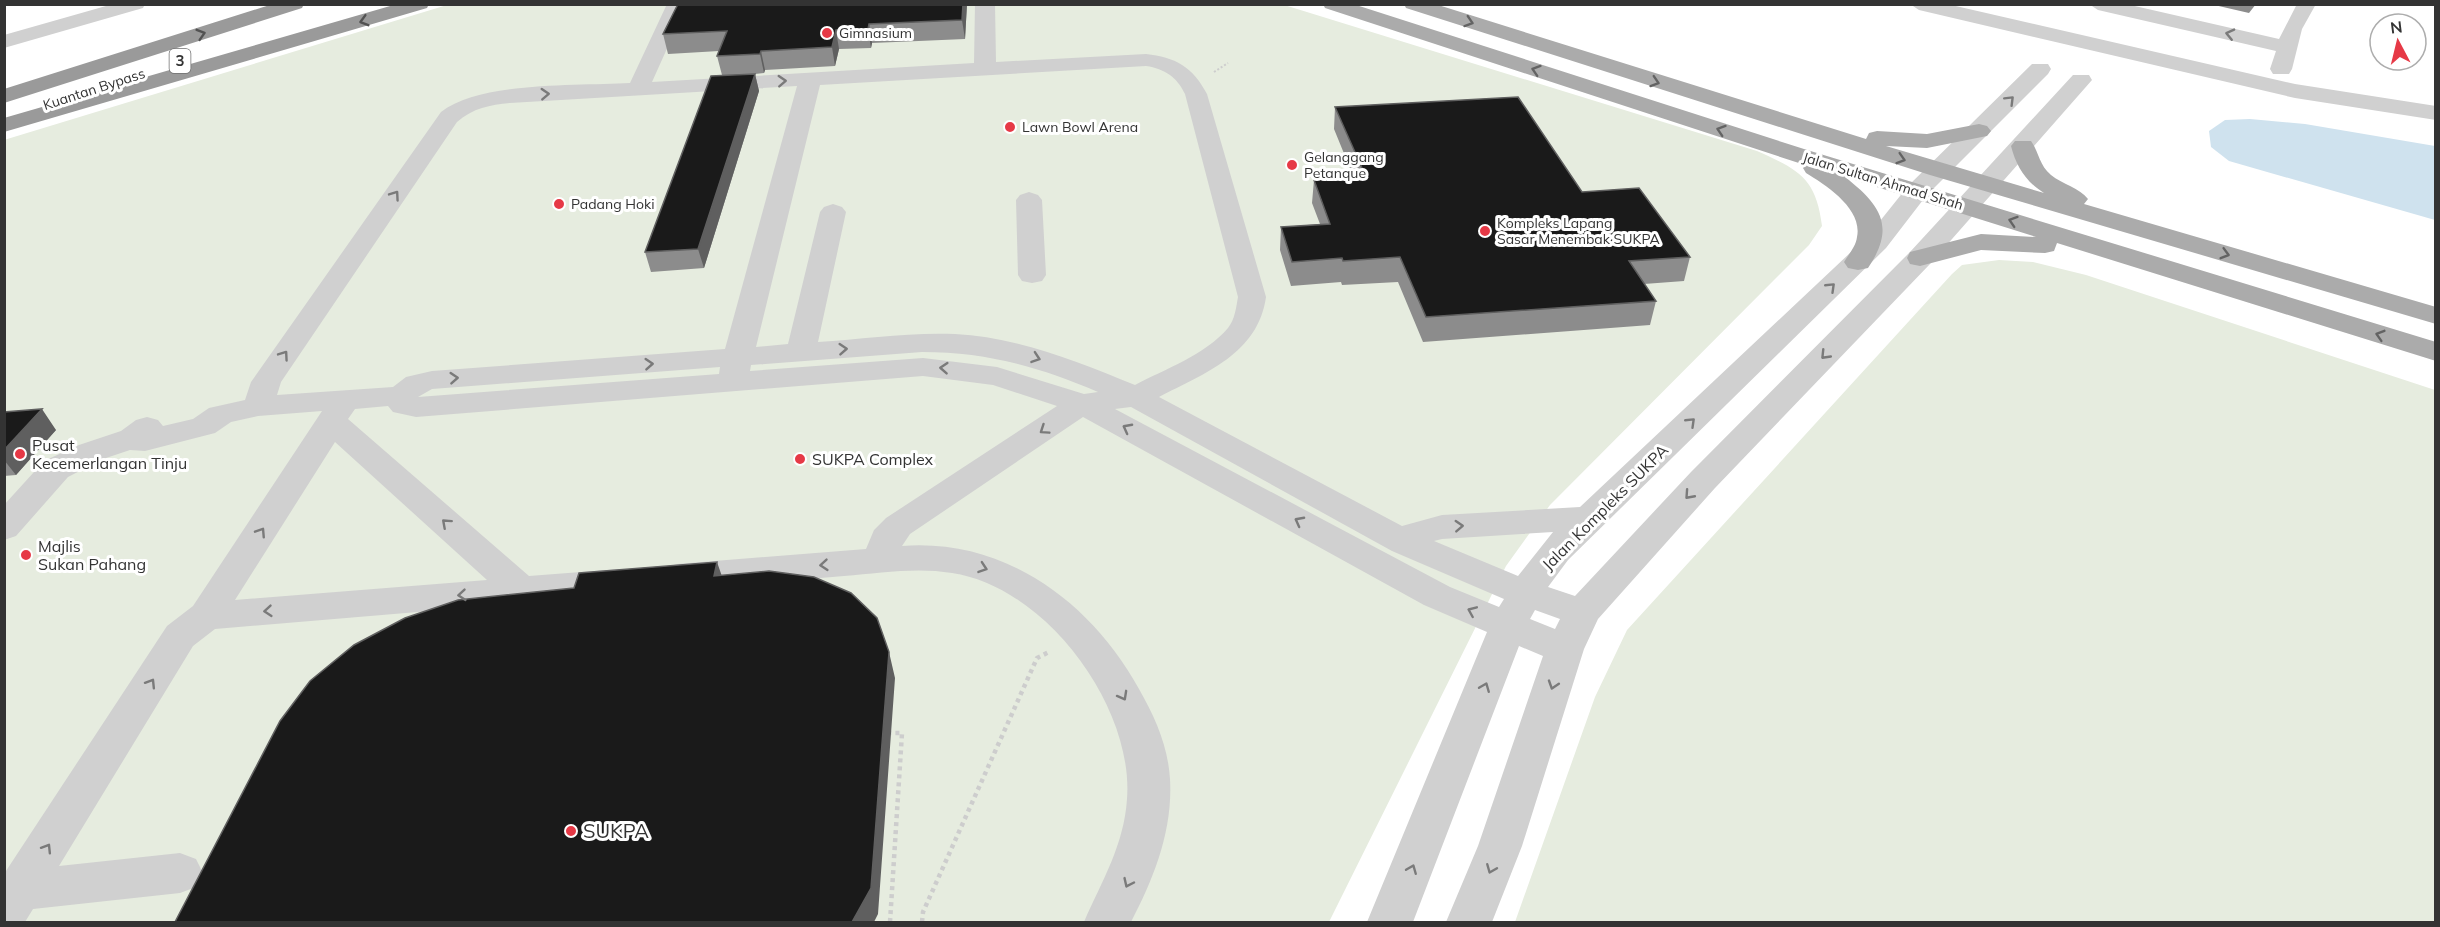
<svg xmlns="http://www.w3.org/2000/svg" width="2440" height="927" font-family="Mulish,sans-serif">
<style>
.green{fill:#e6ecdf}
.water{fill:#cfe2ee}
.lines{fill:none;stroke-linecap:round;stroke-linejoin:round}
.path-far1{stroke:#cdcdcd;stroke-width:2;stroke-dasharray:2 2;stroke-linecap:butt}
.path{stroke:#cdcdcd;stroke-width:4.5;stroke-dasharray:4 4;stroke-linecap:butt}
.minor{fill:#d0d0d0;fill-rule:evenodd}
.major{fill:#ababab;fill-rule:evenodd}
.highway{fill:#9a9a9a;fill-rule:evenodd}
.wall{fill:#8c8c8c}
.shaded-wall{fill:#5f5f5f}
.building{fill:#1a1a1a;stroke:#5f5f5f;stroke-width:1.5}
.oneway{stroke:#525252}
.oneway2{stroke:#636363}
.oneway3{stroke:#7a7a7a}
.poi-dot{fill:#e63946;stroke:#fff;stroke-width:2}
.labels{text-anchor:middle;stroke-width:6;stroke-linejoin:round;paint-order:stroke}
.far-poi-label{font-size:14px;fill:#333;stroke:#fff;text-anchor:start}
.far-street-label{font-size:14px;fill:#333;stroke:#fff}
.shield{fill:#fff;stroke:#707070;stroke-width:1.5}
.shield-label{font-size:15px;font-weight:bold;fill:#333}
.poi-label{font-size:16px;fill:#333;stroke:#fff;text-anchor:start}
.street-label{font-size:16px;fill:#333;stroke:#fff}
.near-poi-label{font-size:20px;fill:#333;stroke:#fff;text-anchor:start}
</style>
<rect width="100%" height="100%" fill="#fff"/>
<!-- green -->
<path class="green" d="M 1281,4 L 1757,151 C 1799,170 1816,178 1822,226 L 1809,245 L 1550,505 L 1506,566 L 1329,922 L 5,922 L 4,140 L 447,5 Z
M 1999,260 L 2033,262 L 2086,275 L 2435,390 L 2435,922 L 1515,922 L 1595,697 L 1627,630 L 1952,274 L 1962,265 Z"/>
<!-- water -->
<path class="water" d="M 2250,119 L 2305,124 L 2435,146 L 2435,220 L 2229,161 L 2211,147 L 2209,131 L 2225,120 Z"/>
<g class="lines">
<!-- path-far1 -->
<path class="path-far1" d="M 1214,72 L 1228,63"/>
<!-- path -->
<path class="path" d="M 890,922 L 902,733 L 891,733
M 922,922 L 923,912 L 1037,658 L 1049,652"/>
<!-- minor -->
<path class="minor" d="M 113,4 L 145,4 L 143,8 L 4,48 L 4,35 Z
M 667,4 L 687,4 L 652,82 L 974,63 L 975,4 L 995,4 L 996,62 L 1146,54 C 1175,57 1193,67 1207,94 L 1266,297 C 1258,354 1205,373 1159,397 L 1402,526 L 1442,515 L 1580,507 L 1868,236 L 1908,186 L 2032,64 L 2048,64 L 2051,69 L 2048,74 L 1926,196 L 1886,248 L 1568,560 L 1548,587 L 1575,596 L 1691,472 L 1910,252 L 2073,75 L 2089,75 L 2092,80 L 1930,264 L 1715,488 L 1598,619 L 1584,649 L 1522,846 L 1492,922 L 1446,922 L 1478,846 L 1543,656 L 1519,646 L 1413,922 L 1367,922 L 1487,632 L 1424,605 L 1083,417 L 910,534 L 902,546 C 1005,538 1091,602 1139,689 C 1155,717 1168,746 1170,779 C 1173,830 1154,878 1131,922 L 1084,922 C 1102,881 1124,845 1127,799 C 1134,707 1046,587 952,573 C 917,567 880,573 844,576 C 788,581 733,585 677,590 L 664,586 L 659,577 L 664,568 L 677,564 L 866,549 L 874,530 L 886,518 L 1057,406 L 993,385 L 923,376 L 416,417 L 393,412 L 388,406 L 355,409 L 348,419 L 529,576 L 620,569 L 633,573 L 638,582 L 633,591 L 620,595 L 215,629 L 193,646 L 59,866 L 180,853 L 196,859 L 203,873 L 196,887 L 180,893 L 33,909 L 25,922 L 4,922 L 4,874 L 167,626 L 193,606 L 322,411 L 258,416 L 231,422 L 215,433 L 145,451 L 130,450 L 103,459 L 68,477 L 16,536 L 4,540 L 4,505 L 44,461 L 79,445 L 121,431 L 136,420 L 147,417 L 158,420 L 163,426 L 193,419 L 209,408 L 245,400 L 251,382 L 441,112 C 481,81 579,86 630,83 ZM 1146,66 C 1165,69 1177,77 1185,94 L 1238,297 C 1236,308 1235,319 1228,328 C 1205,355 1165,369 1135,385 C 1078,362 1017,337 955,334 C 910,332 863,339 818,342 L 846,212 L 842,207 L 833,204 L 824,207 L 820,212 L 788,344 L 756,347 L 820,85 ZM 797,86 L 725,349 L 432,371 L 406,377 L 393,387 L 277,395 L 281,382 L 457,122 C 473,108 490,105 510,103 ZM 922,352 C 987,352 1039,367 1098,392 L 1084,394 L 997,367 L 923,358 L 750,371 L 751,365 ZM 720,367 L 719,374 L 418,397 L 432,389 ZM 1131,407 L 1392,551 L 1504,599 L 1499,607 L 1450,587 L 1115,409 ZM 335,442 L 487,580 L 235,600 ZM 1553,532 L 1518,576 L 1434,541 L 1442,539 ZM 1535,610 L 1560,619 L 1555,629 L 1530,619 Z
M 1910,4 L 1947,4 L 2295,84 L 2436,106 L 2436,120 L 2295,98 L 1919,10 Z
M 2089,4 L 2126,4 L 2279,39 L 2297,4 L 2316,4 L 2302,29 L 2292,69 L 2289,74 L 2273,74 L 2270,69 L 2276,51 L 2098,10 Z
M 1029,192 L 1038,195 L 1042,200 L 1046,275 L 1042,281 L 1032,283 L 1022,281 L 1018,275 L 1016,200 L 1020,195 Z"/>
<!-- major -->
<path class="major" d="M 1323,4 L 1353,4 L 1804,149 L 2436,342 L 2436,361 L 2057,243 L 2054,251 L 2045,253 L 1981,250 L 1920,266 L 1910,264 L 1907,258 L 1910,252 L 1981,234 L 2036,237 L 1845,177 C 1881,205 1896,227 1868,268 L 1858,270 L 1848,268 L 1844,262 C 1849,254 1856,246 1857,237 C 1863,209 1826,185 1806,173 L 1803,168 L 1805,165 L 1325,8 Z
M 1404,4 L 1435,4 L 1866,139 L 1869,133 L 1877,131 L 1927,134 L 1979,124 L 1987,126 L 1991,131 L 1987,136 L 1927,148 L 1886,146 L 2044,193 C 2026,182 2016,166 2011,146 L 2015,141 L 2031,141 C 2039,152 2039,165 2051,175 C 2062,184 2080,188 2088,199 L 2084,204 L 2436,307 L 2436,324 L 1930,175 L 1406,8 Z"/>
<!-- highway -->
<path class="highway" d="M 273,4 L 304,4 L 302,8 L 4,103 L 4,89 Z
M 397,4 L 429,4 L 427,8 L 4,132 L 4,118 Z"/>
</g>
<!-- wall -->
<path class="wall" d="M 967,4 L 965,39 L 872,43 L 871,48 L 839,49 L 835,66 L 765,70 L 764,73 L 755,74 L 759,91 L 704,268 L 651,272 L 645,252 L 722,75 L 717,56 L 719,51 L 668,54 L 663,34 Z
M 2210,4 L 2256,4 L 2249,13 Z
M 1335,107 L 1582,192 L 1690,257 L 1684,281 L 1644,284 L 1656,301 L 1650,325 L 1423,342 L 1398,282 L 1342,285 L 1341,282 L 1291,286 L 1280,250 L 1281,227 L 1320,224 L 1312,203 L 1314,180 L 1354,178 L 1334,129 Z
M 4,412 L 56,430 L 16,475 L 4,476 Z"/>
<!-- shaded-wall -->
<path class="shaded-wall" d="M 963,4 L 967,4 L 965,39 L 962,20 Z
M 869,24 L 872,43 L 871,48 L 868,29 Z
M 836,30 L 839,49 L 835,66 L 832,47 Z
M 761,51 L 765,70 L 764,73 L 760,54 Z
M 755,74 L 759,91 L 704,268 L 698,249 Z
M 42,409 L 56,430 L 16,475 L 4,460 L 4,450 Z
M 717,562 L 726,588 L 714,576 Z
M 889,652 L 895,678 L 878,914 L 874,922 L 852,922 Z"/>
<!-- building -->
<path class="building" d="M 678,4 L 963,4 L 962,20 L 869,24 L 868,29 L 836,30 L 832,47 L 761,51 L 760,54 L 717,56 L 727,31 L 663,34 Z
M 755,74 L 698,249 L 645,252 L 711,76 Z
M 1518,97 L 1582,192 L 1639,188 L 1690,257 L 1629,261 L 1656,301 L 1426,317 L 1400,257 L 1343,261 L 1342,258 L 1292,262 L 1281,227 L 1330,224 L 1314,180 L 1366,177 L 1335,107 Z
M 42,409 L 4,450 L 4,412 Z
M 717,562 L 714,576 L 769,571 L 814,577 L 851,593 L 877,618 L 889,652 L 871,888 L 852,922 L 175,922 L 280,721 L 310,681 L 354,645 L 405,618 L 458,600 L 574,588 L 579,573 Z"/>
<!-- one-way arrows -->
<defs><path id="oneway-chevron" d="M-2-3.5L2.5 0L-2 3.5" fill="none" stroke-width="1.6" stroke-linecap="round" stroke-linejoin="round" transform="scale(1.5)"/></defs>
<g class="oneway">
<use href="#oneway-chevron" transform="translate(364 21) rotate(164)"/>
<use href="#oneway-chevron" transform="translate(201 34) rotate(-17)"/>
</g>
<g class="oneway2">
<use href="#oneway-chevron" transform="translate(1469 22) rotate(18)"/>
<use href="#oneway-chevron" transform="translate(1536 70) rotate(-162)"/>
<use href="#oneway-chevron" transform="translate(1655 82) rotate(18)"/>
<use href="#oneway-chevron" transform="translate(1721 130) rotate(-162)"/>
<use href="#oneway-chevron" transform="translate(1901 159) rotate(17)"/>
<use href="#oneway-chevron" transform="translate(2013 221) rotate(-162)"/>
<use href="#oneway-chevron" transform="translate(2225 254) rotate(16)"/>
<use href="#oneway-chevron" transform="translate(2380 335) rotate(-163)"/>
</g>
<g class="oneway3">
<use href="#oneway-chevron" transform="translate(2230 34) rotate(-167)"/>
<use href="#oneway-chevron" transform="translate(782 81) rotate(-3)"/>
<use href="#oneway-chevron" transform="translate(545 94) rotate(-3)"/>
<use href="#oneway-chevron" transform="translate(2010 100) rotate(-45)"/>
<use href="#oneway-chevron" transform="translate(395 195) rotate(-55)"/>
<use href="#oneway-chevron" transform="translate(1831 287) rotate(-44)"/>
<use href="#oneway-chevron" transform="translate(843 349) rotate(-4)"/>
<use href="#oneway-chevron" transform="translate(284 355) rotate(-55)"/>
<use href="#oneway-chevron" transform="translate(1825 355) rotate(134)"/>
<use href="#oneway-chevron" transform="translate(1036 358) rotate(19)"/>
<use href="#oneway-chevron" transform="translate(649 364) rotate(-4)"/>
<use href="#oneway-chevron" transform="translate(944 368) rotate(-176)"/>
<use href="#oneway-chevron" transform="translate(454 378) rotate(-4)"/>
<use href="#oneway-chevron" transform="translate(1691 422) rotate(-44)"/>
<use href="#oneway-chevron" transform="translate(1127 428) rotate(-152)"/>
<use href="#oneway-chevron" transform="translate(1044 430) rotate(146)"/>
<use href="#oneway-chevron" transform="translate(1689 495) rotate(132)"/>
<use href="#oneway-chevron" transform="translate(1299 521) rotate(-152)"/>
<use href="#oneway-chevron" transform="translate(446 523) rotate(-138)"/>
<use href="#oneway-chevron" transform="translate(1459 526) rotate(-3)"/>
<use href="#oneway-chevron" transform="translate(261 532) rotate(-57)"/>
<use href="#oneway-chevron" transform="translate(824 565) rotate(175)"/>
<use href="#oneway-chevron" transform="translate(983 568) rotate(19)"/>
<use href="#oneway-chevron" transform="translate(462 595) rotate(175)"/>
<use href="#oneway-chevron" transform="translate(268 611) rotate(175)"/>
<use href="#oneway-chevron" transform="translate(1472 611) rotate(-157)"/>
<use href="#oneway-chevron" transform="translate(151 683) rotate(-58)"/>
<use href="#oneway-chevron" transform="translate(1553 685) rotate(108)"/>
<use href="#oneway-chevron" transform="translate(1485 687) rotate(-68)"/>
<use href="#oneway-chevron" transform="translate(1123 696) rotate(61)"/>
<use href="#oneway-chevron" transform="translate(47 848) rotate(-58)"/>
<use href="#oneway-chevron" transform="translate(1412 869) rotate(-68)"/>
<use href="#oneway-chevron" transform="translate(1491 869) rotate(112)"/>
<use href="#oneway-chevron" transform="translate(1128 883) rotate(115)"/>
</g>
<!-- markers -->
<g class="poi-dot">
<circle cx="827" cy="33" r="6"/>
<circle cx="1010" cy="127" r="6"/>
<circle cx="1292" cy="165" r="6"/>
<circle cx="559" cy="204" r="6"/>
<circle cx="1485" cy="231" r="6"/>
<circle cx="20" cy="454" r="6"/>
<circle cx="800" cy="459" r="6"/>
<circle cx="26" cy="555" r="6"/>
<circle cx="571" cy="831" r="6"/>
</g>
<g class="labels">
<!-- far-poi labels -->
<g class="far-poi-label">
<text x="839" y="38">Gimnasium</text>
<text x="1022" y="132">Lawn Bowl Arena</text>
<text x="1304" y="162">Gelanggang<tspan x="1304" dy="16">Petanque</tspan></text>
<text x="571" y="209">Padang Hoki</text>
<text x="1497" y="228">Kompleks Lapang<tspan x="1497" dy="16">Sasar Menembak SUKPA</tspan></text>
</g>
<!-- far-street labels -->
<g class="far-street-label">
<text transform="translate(94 89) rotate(-18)" y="5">Kuantan Bypass</text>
<text transform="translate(1883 181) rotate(17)" y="5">Jalan Sultan Ahmad Shah</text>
</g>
<!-- shield labels -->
<rect class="shield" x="169.5" y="49" width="21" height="24" rx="4.5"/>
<g class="shield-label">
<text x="180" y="66">3</text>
</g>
<!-- poi labels -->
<g class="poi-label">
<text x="32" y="451">Pusat<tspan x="32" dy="18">Kecemerlangan Tinju</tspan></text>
<text x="812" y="465">SUKPA Complex</text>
<text x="38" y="552">Majlis<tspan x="38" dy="18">Sukan Pahang</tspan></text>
</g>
<!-- street labels -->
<g class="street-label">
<text transform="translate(1605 507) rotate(-45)" y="6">Jalan Kompleks SUKPA</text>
</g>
<!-- near-poi labels -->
<g class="near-poi-label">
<text x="583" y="838">SUKPA</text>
</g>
</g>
<!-- border -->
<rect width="2440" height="927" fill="none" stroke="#333333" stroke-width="12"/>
<!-- north arrow -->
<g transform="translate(2398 42) rotate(353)"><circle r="28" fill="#ffffff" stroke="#adadad" stroke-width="1.5"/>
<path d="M0-4.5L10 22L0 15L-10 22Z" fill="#e63946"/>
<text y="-9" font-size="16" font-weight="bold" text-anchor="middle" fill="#333333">N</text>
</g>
</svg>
